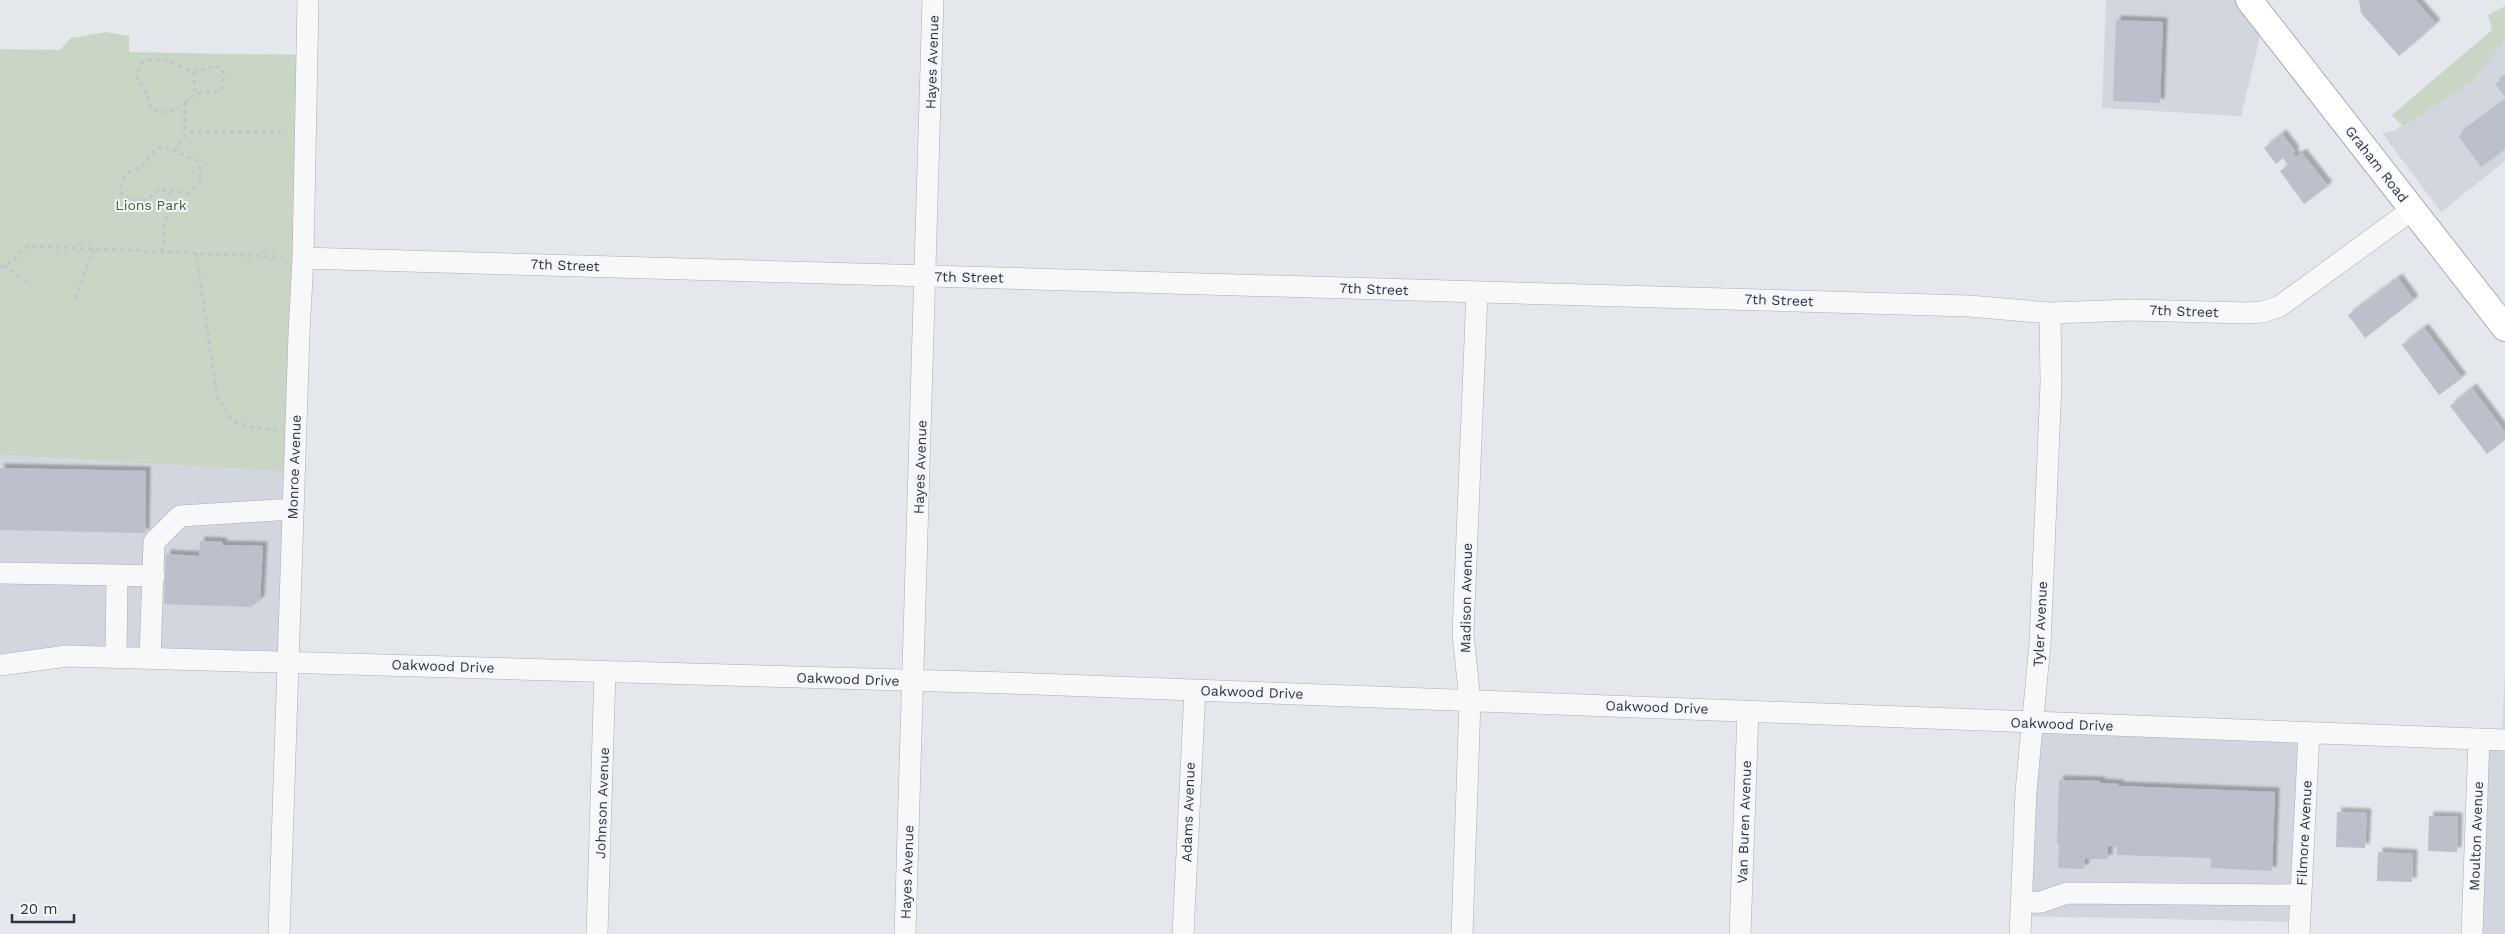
<svg xmlns="http://www.w3.org/2000/svg" width="2505" height="934" font-family="'Work Sans',sans-serif">
<style>
.built{fill:#d2d6de}
.green{fill:#c9d6c5}
.building{fill:#bbc0ca;filter:url(#shadow)}
.lines{fill:none;stroke-linecap:round;stroke-linejoin:round}
.minor-casing{stroke:#a9aeb7;stroke-width:22}
.major-casing{stroke:#a3abb8;stroke-width:28}
.path{stroke:#c2c5cb;stroke-width:3;stroke-dasharray:4 4;stroke-linecap:butt}
.minor{stroke:#f7f8fa;stroke-width:21}
.major{stroke:#fff;stroke-width:26}
.labels{text-anchor:middle;stroke-width:4;stroke-linejoin:round;paint-order:stroke}
.street-label{font-size:14px;fill:#2b3445;stroke:#f4f6f9}
.park-label{font-size:14px;fill:#3f6138;stroke:#f4f6f9}
</style>
<defs>
<filter id="shadow"><feDropShadow dx="4.5" dy="-4.5" stdDeviation="1" flood-color="#0004"/></filter>
</defs>
<rect width="100%" height="100%" fill="#e4e7ec"/>
<!-- built -->
<path class="built" d="M 2106,0 L 2249,0 L 2264,20 L 2241,116 L 2102,108 Z
M 2505,41 L 2505,161 L 2441,212 L 2382,133 L 2395,130 L 2472,82 Z
M 0,455 L 294,472 L 288,662 L 0,665 Z
M 2505,670 L 2505,934 L 2472,934 L 2479,739 L 2502,739 Z
M 2033,723 L 2309,733 L 2300,922 L 2021,916 Z"/>
<!-- green -->
<path class="green" d="M 2505,6 L 2505,41 L 2472,82 L 2403,126 L 2392,115 L 2492,30 L 2488,15 Z
M 106,32 L 129,36 L 129,52 L 306,55 L 294,472 L 0,455 L 0,49 L 60,50 L 71,38 Z"/>
<!-- building -->
<path class="building" d="M 2359,0 L 2415,0 L 2436,24 L 2399,56 L 2361,13 Z
M 2116,20 L 2163,22 L 2160,103 L 2113,101 Z
M 2505,77 L 2505,97 L 2495,84 Z
M 2505,101 L 2505,149 L 2481,167 L 2458,136 Z
M 2282,134 L 2295,151 L 2293,153 L 2296,157 L 2302,153 L 2328,186 L 2304,204 L 2280,171 L 2288,165 L 2283,158 L 2276,164 L 2264,148 Z
M 2398,278 L 2414,300 L 2365,338 L 2348,315 Z
M 2424,328 L 2462,378 L 2439,395 L 2402,345 Z
M 2472,388 L 2505,432 L 2505,440 L 2487,454 L 2450,406 Z
M 0,468 L 146,471 L 145,533 L 0,530 Z
M 200,541 L 223,542 L 222,545 L 263,546 L 260,600 L 251,607 L 164,604 L 166,554 L 199,556 Z
M 2059,780 L 2100,781 L 2100,783 L 2119,784 L 2119,786 L 2275,792 L 2272,871 L 2211,868 L 2211,858 L 2117,855 L 2117,847 L 2108,846 L 2108,859 L 2085,859 L 2084,869 L 2058,868 L 2059,845 L 2057,845 Z
M 2337,812 L 2367,813 L 2365,848 L 2336,847 Z
M 2429,816 L 2458,817 L 2457,852 L 2428,851 Z
M 2378,852 L 2413,854 L 2412,882 L 2377,881 Z"/>
<g class="lines">
<defs>
<path id="minor" d="M 303,258 L 1969,306 L 2050,313 L 2132,310 L 2247,313 L 2263,312 L 2280,306 L 2413,209
M 0,573 L 117,575
M 116,657 L 117,575 L 154,576
M 150,658 L 154,542 L 180,516 L 293,509
M 0,665 L 67,656 L 1008,683 L 2505,740
M 2021,903 L 2041,902 L 2067,893 L 2301,895
M 279,934 L 299,334 L 303,258 L 308,0
M 597,934 L 605,671
M 905,934 L 933,0
M 1183,934 L 1195,690
M 1462,934 L 1470,701 L 1463,634 L 1477,292
M 1740,934 L 1748,711
M 2020,934 L 2026,791 L 2040,644 L 2051,383 L 2050,313
M 2299,934 L 2309,733
M 2472,934 L 2479,739"/>
<path id="major" d="M 2249,0 L 2505,328"/>
</defs>
<!-- minor casing -->
<use href="#minor" class="minor-casing"/>
<!-- major casing -->
<use href="#major" class="major-casing"/>
<!-- path -->
<path class="path" d="M 194,72 L 195,93
M 185,103 L 195,94 L 219,91 C 225,84 225,77 222,68 L 214,66 L 194,72 C 177,66 159,52 140,64 L 137,77 L 146,92 L 151,109 C 163,116 174,110 185,103 L 185,136
M 175,151 L 185,136 L 194,131 L 284,132
M 162,252 L 169,191 L 159,190 C 142,209 108,201 126,175 C 130,169 138,170 143,165 C 149,159 153,150 162,146 L 198,161 L 201,171 L 200,184 L 189,193 L 169,191
M 196,253 L 217,396 L 232,421 L 255,428 L 277,430
M 4,265 L 30,285
M 0,268 L 13,261 L 28,246 L 282,257
M 75,298 L 94,249"/>
<!-- minor -->
<use href="#minor" class="minor"/>
<!-- major -->
<use href="#major" class="major"/>
</g>
<g class="labels">
<!-- street labels -->
<g class="street-label">
<text transform="translate(932 62) rotate(-88)" y="5">Hayes Avenue</text>
<text transform="translate(2377 164) rotate(52)" y="5">Graham Road</text>
<text transform="translate(565 265) rotate(2)" y="5">7th Street</text>
<text transform="translate(969 277) rotate(1)" y="5">7th Street</text>
<text transform="translate(1374 289) rotate(2)" y="5">7th Street</text>
<text transform="translate(1779 300) rotate(2)" y="5">7th Street</text>
<text transform="translate(2184 311) rotate(2)" y="5">7th Street</text>
<text transform="translate(294 467) rotate(-88)" y="5">Monroe Avenue</text>
<text transform="translate(920 467) rotate(-88)" y="5">Hayes Avenue</text>
<text transform="translate(1466 598) rotate(-89)" y="5">Madison Avenue</text>
<text transform="translate(2040 624) rotate(-87)" y="5">Tyler Avenue</text>
<text transform="translate(443 666) rotate(2)" y="5">Oakwood Drive</text>
<text transform="translate(848 679) rotate(2)" y="5">Oakwood Drive</text>
<text transform="translate(1252 692) rotate(2)" y="5">Oakwood Drive</text>
<text transform="translate(1657 707) rotate(2)" y="5">Oakwood Drive</text>
<text transform="translate(2062 724) rotate(2)" y="5">Oakwood Drive</text>
<text transform="translate(602 803) rotate(-88)" y="5">Johnson Avenue</text>
<text transform="translate(1188 812) rotate(-88)" y="5">Adams Avenue</text>
<text transform="translate(1744 822) rotate(-88)" y="5">Van Buren Avenue</text>
<text transform="translate(2304 833) rotate(-87)" y="5">Filmore Avenue</text>
<text transform="translate(2476 836) rotate(-88)" y="5">Moulton Avenue</text>
<text transform="translate(907 872) rotate(-88)" y="5">Hayes Avenue</text>
</g>
<!-- park labels -->
<g class="park-label">
<text x="151" y="210">Lions Park</text>
</g>
</g>
<!-- scale -->
<path d="M12 914v8h62v-8" fill="none" stroke="#2b3445" stroke-width="2.5"/>
<text x="20" y="914" font-size="15" fill="#2b3445" stroke="#f4f6f9" stroke-width="4" paint-order="stroke">20 m</text>
</svg>
